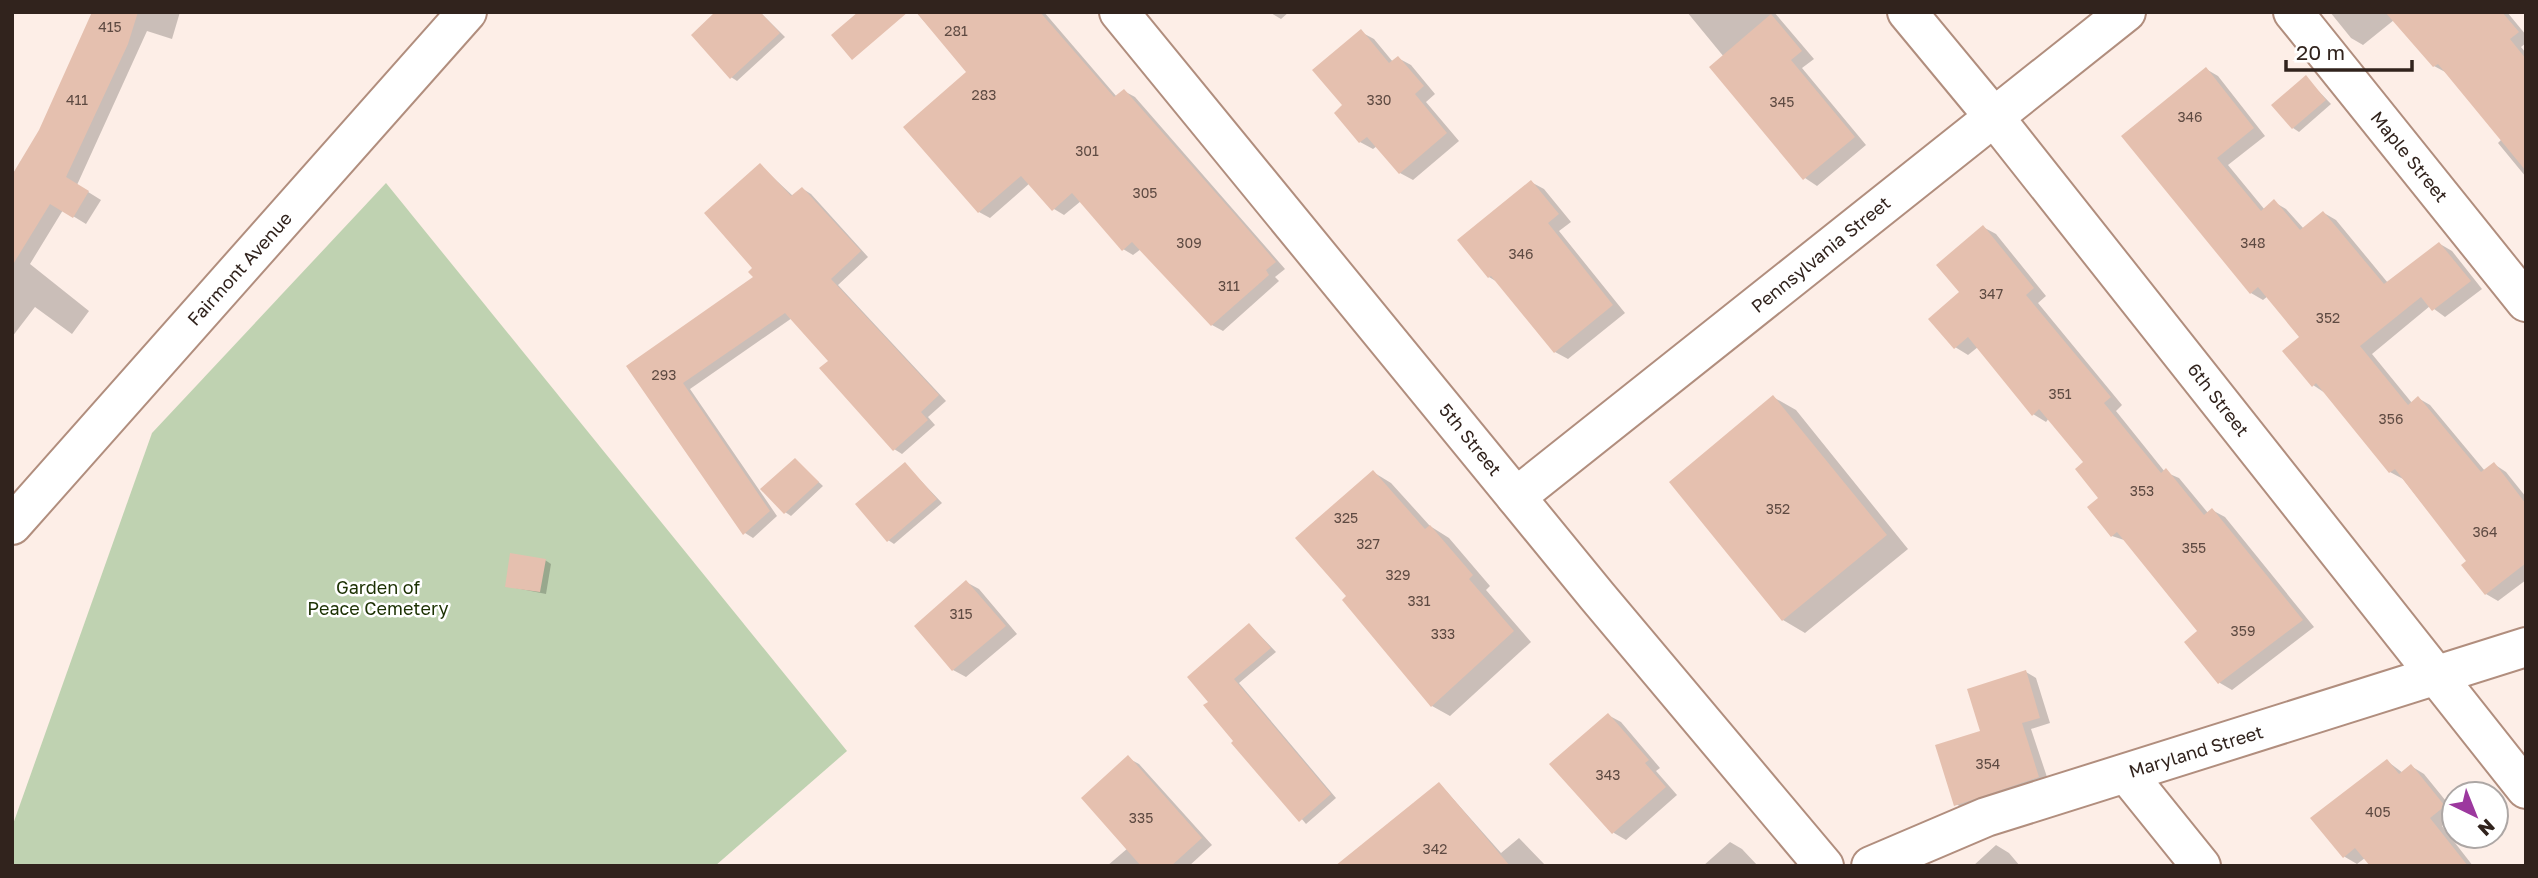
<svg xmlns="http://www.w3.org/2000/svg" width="2538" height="878" font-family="'Golos Text',sans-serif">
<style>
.green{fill:#bfd2b1}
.shadow{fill:#0003}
.building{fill:#e5c0af}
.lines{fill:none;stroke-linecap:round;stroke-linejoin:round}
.street-casing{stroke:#b18e7e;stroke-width:42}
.secondary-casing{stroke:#b18e7e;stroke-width:42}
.street{stroke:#fff;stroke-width:38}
.secondary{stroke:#fff;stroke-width:38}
.labels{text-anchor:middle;stroke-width:5;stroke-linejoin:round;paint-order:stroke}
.number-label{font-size:14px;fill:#5e4a42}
.street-label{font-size:18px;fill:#31231d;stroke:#fff}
.park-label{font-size:18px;fill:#1c3103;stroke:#fff}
</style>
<rect width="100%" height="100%" fill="#fdeee7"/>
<!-- green -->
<path class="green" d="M 386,183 L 847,751 L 715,866 L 12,866 L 12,827 L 152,433 Z"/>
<!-- shadow -->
<path class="shadow" d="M 94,12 L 180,12 L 172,39 L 147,31 L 77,185 L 101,200 L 86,224 L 63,210 L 30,264 L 89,311 L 72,334 L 35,307 L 12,337 L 12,178 L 41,130 Z
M 718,12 L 760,12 L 785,37 L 737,81 L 731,77 Z
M 916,12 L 1044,12 L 1117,97 L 1124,91 L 1135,97 L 1285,269 L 1275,277 L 1279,281 L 1223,331 L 1212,325 L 1141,249 L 1133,255 L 1123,249 L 1081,201 L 1064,215 L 1054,209 L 1030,183 L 990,218 L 979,212 L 969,72 Z
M 1269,12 L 1289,12 L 1281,19 Z
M 1687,12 L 1774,12 L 1814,59 L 1802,68 L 1866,145 L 1817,186 L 1805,178 L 1724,57 Z
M 2330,12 L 2507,12 L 2526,35 L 2526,43 L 2521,47 L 2526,53 L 2526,177 L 2498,143 L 2502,139 L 2447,73 L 2434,66 L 2394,20 L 2363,45 L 2351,38 Z
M 1361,32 L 1374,39 L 1393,62 L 1398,58 L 1411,65 L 1435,94 L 1426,102 L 1459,141 L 1413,180 L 1400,173 L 1377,146 L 1373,149 L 1360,142 L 1345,105 Z
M 2206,69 L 2218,76 L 2265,136 L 2228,165 L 2265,210 L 2274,202 L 2286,209 L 2304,229 L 2324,213 L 2336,220 L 2388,283 L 2440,244 L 2452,251 L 2482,289 L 2445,317 L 2430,306 L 2372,354 L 2412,403 L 2418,398 L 2430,405 L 2485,471 L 2494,464 L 2506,472 L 2526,497 L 2526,580 L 2498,601 L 2486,594 L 2469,562 L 2403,479 L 2390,472 L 2325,393 L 2313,385 L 2301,337 L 2268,296 L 2263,300 L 2251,293 L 2123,136 Z
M 2306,78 L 2331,104 L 2299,132 L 2293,128 Z
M 760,165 L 794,197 L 803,189 L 811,194 L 868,257 L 838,285 L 946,401 L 928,417 L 935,425 L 902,454 L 894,449 L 830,361 L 792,318 L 690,389 L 777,516 L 753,538 L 745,533 L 629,366 L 755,277 Z
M 1531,182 L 1544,189 L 1571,222 L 1559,231 L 1625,313 L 1568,359 L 1555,352 L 1499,283 L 1489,277 Z
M 1983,227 L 1996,234 L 2046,296 L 2038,303 L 2122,405 L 2116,411 L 2165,472 L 2179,478 L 2208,513 L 2212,510 L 2225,517 L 2314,627 L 2232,690 L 2220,683 L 2199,632 L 2127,541 L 2112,536 L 2086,462 L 2049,418 L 2046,422 L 2033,414 L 1978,347 L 1968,355 L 1955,347 L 1961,292 Z
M 1773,397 L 1796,410 L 1908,549 L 1805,633 L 1783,620 Z
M 795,460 L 823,486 L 791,516 L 785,512 Z
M 905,464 L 942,503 L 894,544 L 888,540 Z
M 1373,472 L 1391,483 L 1430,526 L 1449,538 L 1490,586 L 1486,590 L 1531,642 L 1450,716 L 1432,706 L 1348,597 Z
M 545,560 L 551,564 L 546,594 L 506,586 Z
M 966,582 L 979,589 L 1017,634 L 966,677 L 953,670 Z
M 1250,625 L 1276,652 L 1239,683 L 1336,798 L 1306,824 L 1236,741 L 1211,702 Z
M 2026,672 L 2036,678 L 2050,723 L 2031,729 L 2049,783 L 1966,810 L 1956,804 L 1982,732 Z
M 1608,715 L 1621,722 L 1660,768 L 1656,771 L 1677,795 L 1626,840 L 1614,833 L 1552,764 Z
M 1128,758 L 1139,764 L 1212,845 L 1189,866 L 1107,866 L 1128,848 Z
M 2387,761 L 2403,773 L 2411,766 L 2424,774 L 2454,811 L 2454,816 L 2442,826 L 2473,866 L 2372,866 L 2365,858 L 2357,864 L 2345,857 L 2313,818 Z
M 1440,784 L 1501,853 L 1519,838 L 1546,866 L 1365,866 Z
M 1730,842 L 1742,849 L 1758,866 L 1703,866 Z
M 1996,845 L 2009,853 L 2020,866 L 1973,866 Z"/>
<!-- building -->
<path class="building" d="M 92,12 L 138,12 L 128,44 L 66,177 L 89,191 L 73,218 L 50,204 L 12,266 L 12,175 L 39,130 Z
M 715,12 L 760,12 L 780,33 L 730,79 L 691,35 Z
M 858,12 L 908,12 L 852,60 L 831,35 Z
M 916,12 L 1040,12 L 1114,97 L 1124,89 L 1238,218 L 1276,262 L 1266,270 L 1269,275 L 1211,326 L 1132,242 L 1122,251 L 1072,193 L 1052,211 L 1021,176 L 978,213 L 903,127 L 966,72 Z
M 2385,12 L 2502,12 L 2519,32 L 2510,39 L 2526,59 L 2526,171 L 2438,64 L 2433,67 Z
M 1771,14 L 1802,51 L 1791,60 L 1855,137 L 1803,180 L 1709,67 Z
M 1361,29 L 1389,63 L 1398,56 L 1424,86 L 1415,94 L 1447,133 L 1399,174 L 1367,137 L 1359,143 L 1334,113 L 1342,105 L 1312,70 Z
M 2206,67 L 2254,128 L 2217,158 L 2261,211 L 2274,199 L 2300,230 L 2323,211 L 2384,284 L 2439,242 L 2471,281 L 2432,311 L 2421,297 L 2360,346 L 2408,405 L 2418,396 L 2481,472 L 2494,462 L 2526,504 L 2526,563 L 2485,595 L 2461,565 L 2466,561 L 2395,469 L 2389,473 L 2316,383 L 2312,387 L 2282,351 L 2299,337 L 2258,287 L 2250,294 L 2121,136 Z
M 2306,75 L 2326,100 L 2292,129 L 2271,105 Z
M 760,163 L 791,196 L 802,187 L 861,251 L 831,279 L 939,395 L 921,412 L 928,420 L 893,451 L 819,368 L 828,361 L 785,313 L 683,383 L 770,511 L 743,535 L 626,366 L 753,277 L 748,272 L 752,268 L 704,213 Z
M 1531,180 L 1559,214 L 1548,223 L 1613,305 L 1554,353 L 1491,276 L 1488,278 L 1457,240 Z
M 1983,225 L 2034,288 L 2026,295 L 2111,397 L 2104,403 L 2161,473 L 2166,468 L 2204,515 L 2212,508 L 2303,620 L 2218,684 L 2184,642 L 2197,631 L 2117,532 L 2111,537 L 2087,507 L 2098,498 L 2075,469 L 2083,462 L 2039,409 L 2032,416 L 1968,337 L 1954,349 L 1928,319 L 1959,292 L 1936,265 Z
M 1773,395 L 1887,535 L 1782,621 L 1669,482 Z
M 795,458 L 819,482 L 784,514 L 760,489 Z
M 905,462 L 937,499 L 887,542 L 855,504 Z
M 1373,470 L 1425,529 L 1430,525 L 1473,575 L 1469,579 L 1514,631 L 1431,707 L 1342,600 L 1346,596 L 1295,538 Z
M 510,553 L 546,559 L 540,592 L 505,587 Z
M 966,580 L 1006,626 L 952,671 L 914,626 Z
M 1249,623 L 1271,648 L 1234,679 L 1331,794 L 1299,822 L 1231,743 L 1233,741 L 1203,705 L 1208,702 L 1187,677 Z
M 2026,670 L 2040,718 L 2022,723 L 2039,777 L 1954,806 L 1935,745 L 1980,731 L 1967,689 Z
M 1608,713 L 1649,760 L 1645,763 L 1666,787 L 1612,834 L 1549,764 Z
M 1128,755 L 1202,838 L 1171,866 L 1141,866 L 1081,798 Z
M 2387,759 L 2399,774 L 2411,764 L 2445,806 L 2430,818 L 2468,866 L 2370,866 L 2355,848 L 2343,858 L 2310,818 Z
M 1439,782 L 1510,866 L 1335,866 Z"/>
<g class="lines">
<defs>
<path id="street" d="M 1907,12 L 1994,117 L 2526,789
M 2293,12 L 2526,302
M 1516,497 L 2126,12
M 12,525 L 467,12
M 2126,773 L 2201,866
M 1871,866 L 1986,817 L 2526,647"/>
<path id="secondary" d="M 1119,12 L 1597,596 L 1824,866"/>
</defs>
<!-- street casing -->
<use href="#street" class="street-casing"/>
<!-- secondary casing -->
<use href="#secondary" class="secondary-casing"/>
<!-- street -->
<use href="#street" class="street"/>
<!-- secondary -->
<use href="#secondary" class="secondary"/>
</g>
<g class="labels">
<!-- number labels -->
<g class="number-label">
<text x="110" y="32">415</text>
<text x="956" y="36">281</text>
<text x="984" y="100">283</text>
<text x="77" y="105">411</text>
<text x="1379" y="105">330</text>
<text x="1782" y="107">345</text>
<text x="2190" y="122">346</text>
<text x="1087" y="156">301</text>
<text x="1145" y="198">305</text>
<text x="1189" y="248">309</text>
<text x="2253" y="248">348</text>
<text x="1521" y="259">346</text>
<text x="1229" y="291">311</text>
<text x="1991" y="299">347</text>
<text x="2328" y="323">352</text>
<text x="664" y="380">293</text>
<text x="2060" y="399">351</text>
<text x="2391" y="424">356</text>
<text x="2142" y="496">353</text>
<text x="1778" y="514">352</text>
<text x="1346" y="523">325</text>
<text x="2485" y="537">364</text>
<text x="1368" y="549">327</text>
<text x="2194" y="553">355</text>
<text x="1398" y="580">329</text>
<text x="1419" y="606">331</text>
<text x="961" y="619">315</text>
<text x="2243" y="636">359</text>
<text x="1443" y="639">333</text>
<text x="1988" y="769">354</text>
<text x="1608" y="780">343</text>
<text x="2378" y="817">405</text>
<text x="1141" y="823">335</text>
<text x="1435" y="854">342</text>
</g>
<!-- street labels -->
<g class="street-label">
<text transform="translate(2409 157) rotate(51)" y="6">Maple Street</text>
<text transform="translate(1821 255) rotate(-39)" y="6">Pennsylvania Street</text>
<text transform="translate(240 269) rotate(-48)" y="6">Fairmont Avenue</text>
<text transform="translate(2218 400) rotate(52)" y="6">6th Street</text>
<text transform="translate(1470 440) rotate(51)" y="6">5th Street</text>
<text transform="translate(2196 752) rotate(-17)" y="6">Maryland Street</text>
</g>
<!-- park labels -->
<g class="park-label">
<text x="378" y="594">Garden of<tspan x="378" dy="21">Peace Cemetery</tspan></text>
</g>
</g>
<!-- border -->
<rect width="2538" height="878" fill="none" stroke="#31231d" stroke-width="28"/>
<!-- north arrow -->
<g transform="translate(2475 815) rotate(137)"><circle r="33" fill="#ffffff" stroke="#ada7a5" stroke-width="2"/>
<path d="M0-5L12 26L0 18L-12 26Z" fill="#9c389e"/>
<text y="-10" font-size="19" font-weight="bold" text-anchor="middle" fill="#31231d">N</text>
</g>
<!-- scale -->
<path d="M2286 60v10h126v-10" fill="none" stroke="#31231d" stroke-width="3.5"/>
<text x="2296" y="60" font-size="21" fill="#31231d" stroke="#ffffff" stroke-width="5" paint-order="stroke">20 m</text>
</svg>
